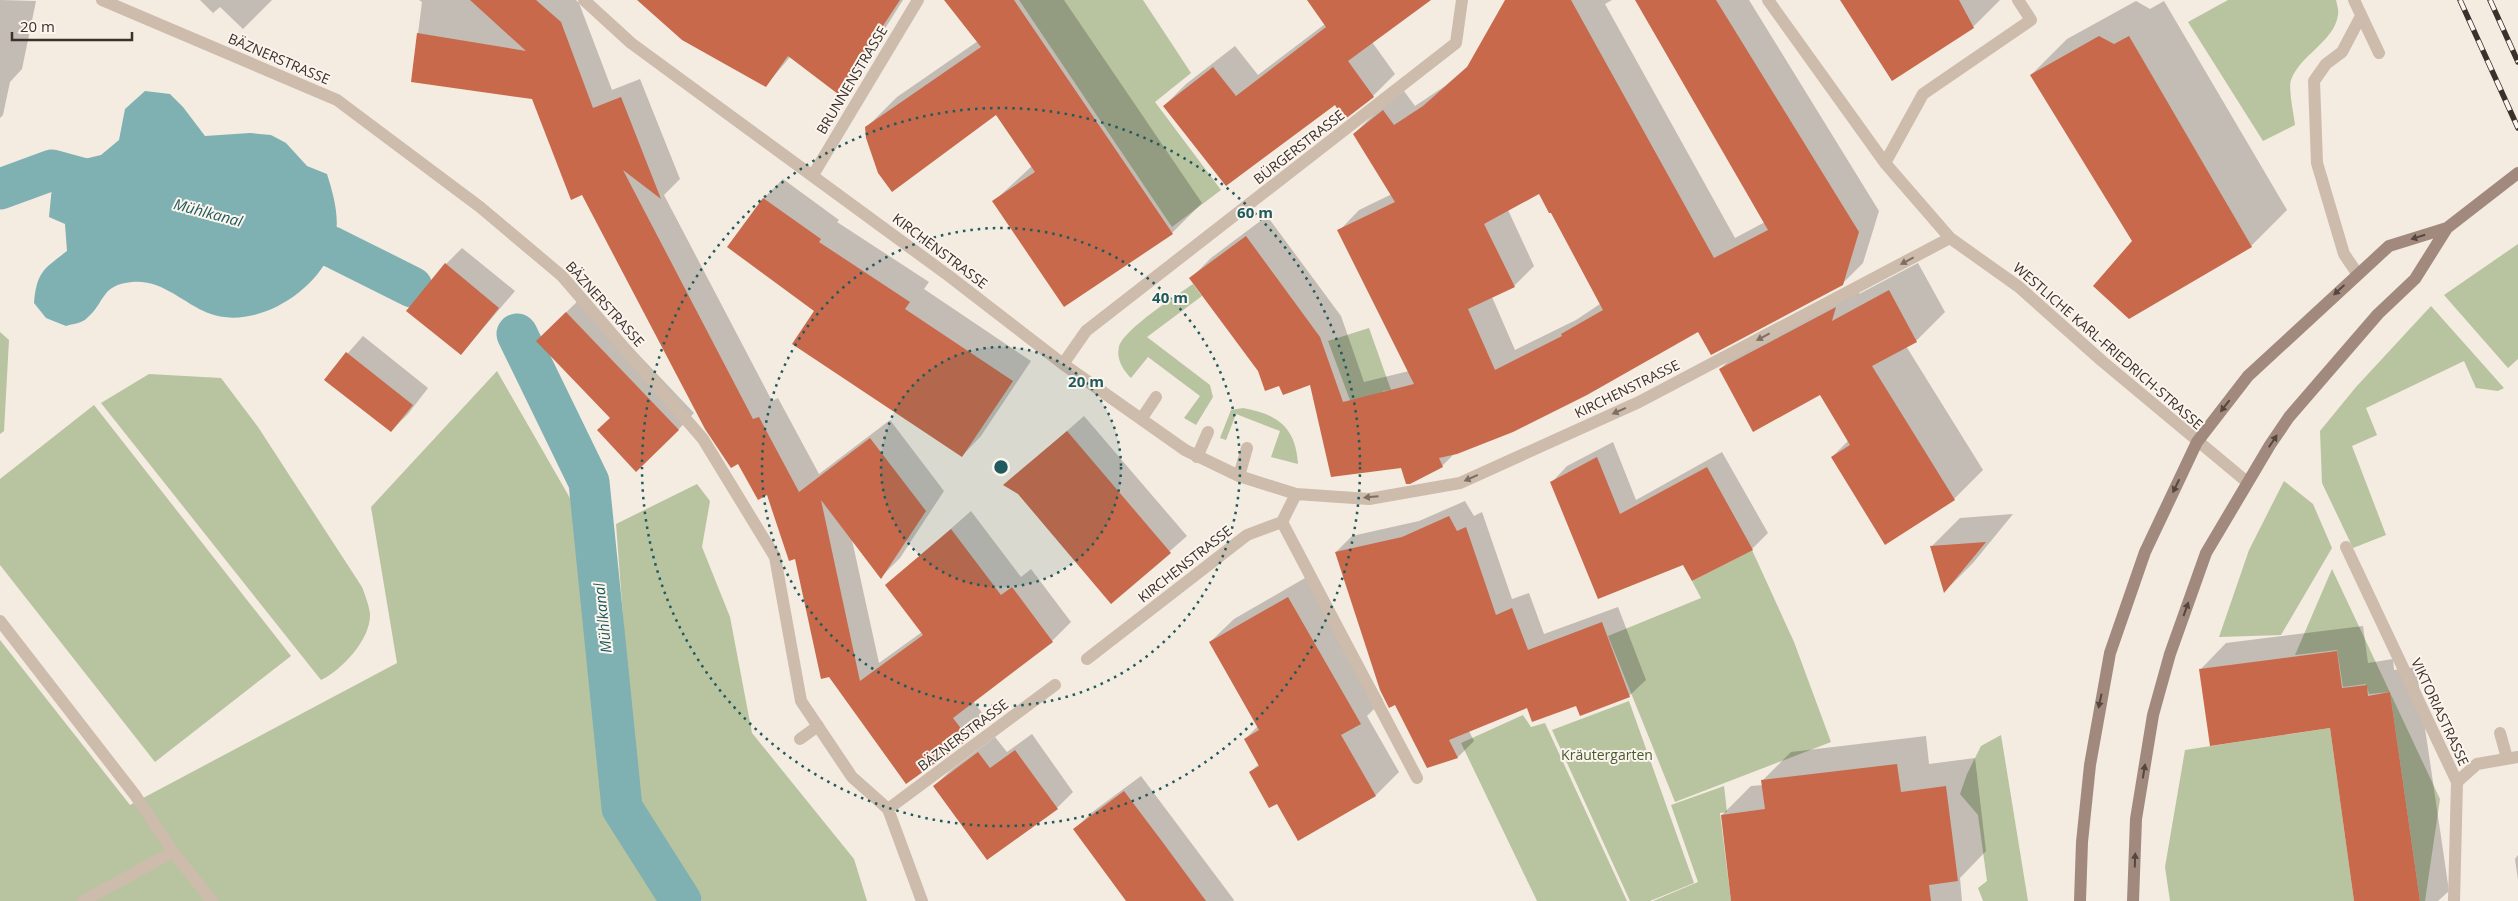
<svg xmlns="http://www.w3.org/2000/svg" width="2518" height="901" font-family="'Open Sans',sans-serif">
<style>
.green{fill:#b8c4a0}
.water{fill:#7fb0b2}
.shadow{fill:#0003;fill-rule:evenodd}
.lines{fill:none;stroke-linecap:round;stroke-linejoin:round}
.canal{stroke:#7fb0b2;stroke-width:41}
.building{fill:#c8694b;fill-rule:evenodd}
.lane{stroke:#cdbbac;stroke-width:12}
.street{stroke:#cdbbac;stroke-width:12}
.secondary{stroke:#a18a7d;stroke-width:12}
.rail-casing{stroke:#3b302b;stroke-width:5.5}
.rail{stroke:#fbf5ee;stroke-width:4;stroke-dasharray:11;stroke-linecap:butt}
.oneway{fill:#544640}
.oneway2{fill:#7d6f65}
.ring{fill:none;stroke:#1f5a5e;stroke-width:2.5;stroke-dasharray:2.5 5}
.labels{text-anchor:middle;stroke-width:4;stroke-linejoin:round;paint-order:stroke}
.street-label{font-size:14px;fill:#3b302b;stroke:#fbf5ee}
.park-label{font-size:14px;fill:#4a5a2e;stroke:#fbf5ee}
.water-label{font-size:15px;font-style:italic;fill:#1f5a5e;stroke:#fbf5ee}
.centre{fill:#1f5a5e;stroke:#fbf5ee;stroke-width:2.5}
.ring-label{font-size:15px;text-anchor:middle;font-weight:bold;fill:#1f5a5e;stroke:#fbf5ee;stroke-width:4;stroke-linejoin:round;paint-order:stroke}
</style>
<rect width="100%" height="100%" fill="#f4ebe1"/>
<!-- green -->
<path class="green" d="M 1019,0 L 1143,0 L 1191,73 L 1155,102 L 1221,190 L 1172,227 Z
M 2228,0 L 2336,0 C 2337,4 2339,11 2338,15 C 2334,42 2300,55 2291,80 C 2288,88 2294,115 2295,125 L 2263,141 L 2188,22 Z
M 2518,244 L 2518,359 L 2508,368 L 2444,295 Z
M 1193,284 L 1202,296 L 1147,337 L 1210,385 L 1213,397 L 1196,425 L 1184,418 L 1200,396 L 1148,357 L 1131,378 C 1123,370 1116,359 1119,347 C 1123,330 1177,295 1193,284 Z
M 2431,306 L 2504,388 L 2498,391 L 2476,388 L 2464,361 L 2366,408 L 2377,435 L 2352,446 L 2386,535 L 2353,548 L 2322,483 L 2320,431 L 2356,387 Z
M 1369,328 L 1391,390 L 1383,391 L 1387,405 L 1357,419 L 1328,341 Z
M 0,332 L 9,340 L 4,431 L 0,434 Z
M 497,371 L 578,512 L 606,810 L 667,901 L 0,901 L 0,640 L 130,805 L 397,663 L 371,507 Z
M 149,374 L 221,378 L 258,427 L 362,587 C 365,595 369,605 370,614 C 371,639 342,670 321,680 L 101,403 Z
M 94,405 L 291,656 L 155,762 L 0,565 L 0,479 Z
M 1243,408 C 1278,414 1296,428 1298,464 L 1271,457 L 1280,431 L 1236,414 L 1226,440 L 1220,438 L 1231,410 Z
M 2284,481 L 2313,504 L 2332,548 L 2281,635 L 2219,637 L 2249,550 Z
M 697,484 L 710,501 L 702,547 L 730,617 L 752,733 L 854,859 L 867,901 L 702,901 L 637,803 L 616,524 Z
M 1752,550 L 1794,642 L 1831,742 L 1675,802 L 1608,636 L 1701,598 L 1692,581 Z
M 2332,569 L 2440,799 L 2425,901 L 2420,901 L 2390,692 L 2369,694 L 2366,684 L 2343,687 L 2337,650 L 2295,655 Z
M 1629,701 L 1694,883 L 1650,901 L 1630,901 L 1552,730 Z
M 1523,715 L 1531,727 L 1545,723 L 1627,901 L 1537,901 L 1461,743 Z
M 2330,728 L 2354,901 L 2170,901 L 2165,867 L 2185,750 Z
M 2001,735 L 2028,901 L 1983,901 L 1978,888 L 1987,881 L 1978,815 L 1960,794 L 1967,774 L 1981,746 Z
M 1724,786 L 1727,812 L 1720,813 L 1731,901 L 1653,901 L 1698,882 L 1671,805 Z"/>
<!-- water -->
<path class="water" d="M 145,91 L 170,94 L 183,107 L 205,136 L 250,133 L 271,135 L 286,143 L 307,166 L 327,174 C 333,193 339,214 336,234 C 329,285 258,333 208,313 C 183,303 162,279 132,282 C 100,285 106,302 87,318 C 83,323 72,324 66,326 L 46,318 L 34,303 C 37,271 44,269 67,251 L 65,224 L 49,217 L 55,157 L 76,161 L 101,155 L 119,140 L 125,109 Z"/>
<!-- shadow -->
<path class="shadow" d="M 0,0 L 36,1 L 22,69 L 10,82 L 3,115 L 0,118 Z
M 200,0 L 272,0 L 243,29 L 220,7 L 213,13 Z
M 419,0 L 576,0 L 579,3 L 612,90 L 640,79 L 680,179 L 664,195 L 772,401 L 778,398 L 819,474 L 890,420 L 944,491 L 900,558 L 881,577 L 852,540 L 879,663 L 922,632 L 887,585 L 971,511 L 1021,577 L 1031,569 L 1071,622 L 1052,641 L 973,701 L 987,719 L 968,738 L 906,782 L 796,558 L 768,493 L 533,97 L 412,81 L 422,2 Z
M 639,0 L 903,0 L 855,76 L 838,93 L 791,56 L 766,85 Z
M 946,0 L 1064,0 L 1202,203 L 1172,233 L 994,201 L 1032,166 L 996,113 L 867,127 L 897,97 L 978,41 Z
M 1309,0 L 1429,0 L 1372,42 L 1395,74 L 1373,96 L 1335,103 L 1164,106 L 1186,84 L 1235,46 L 1258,75 L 1325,24 Z
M 1506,0 L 1612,0 L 1605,4 L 1735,238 L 1765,222 L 1637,0 L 1749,0 L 1879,211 L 1863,263 L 1842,284 L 1699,330 L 1457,451 L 1442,466 L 1402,466 L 1311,383 L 1280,384 L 1259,370 L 1191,278 L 1211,258 L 1267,216 L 1341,316 L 1364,382 L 1409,371 L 1339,231 L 1359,210 L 1392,194 L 1354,134 L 1375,113 L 1404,91 L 1415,106 L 1445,86 L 1474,61 ZM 1539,193 L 1551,211 L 1600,304 L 1576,320 L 1515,350 L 1492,297 L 1514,286 L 1534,266 L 1508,210 Z
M 1841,0 L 2000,0 L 1973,27 Z
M 2136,1 L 2150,9 L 2164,1 L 2287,210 L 2251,246 L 2134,241 L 2031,75 L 2067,39 Z
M 783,179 L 839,220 L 837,222 L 929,282 L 924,289 L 1031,361 L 981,436 L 962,456 L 816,311 L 729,247 L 764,198 Z
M 462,248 L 515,291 L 461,354 L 446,264 Z
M 1918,263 L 1945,312 L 1916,341 L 1906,346 L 1983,470 L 1954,499 L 1832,457 L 1849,440 L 1821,393 L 1720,369 L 1749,341 L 1864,280 L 1859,294 Z
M 583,296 L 694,413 L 678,430 L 611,417 L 554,324 Z
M 363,336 L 428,388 L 408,414 L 391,431 L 325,379 Z
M 1084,416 L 1187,536 L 1112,602 L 1018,493 L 1005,485 Z
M 1613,442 L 1636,500 L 1722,452 L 1768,533 L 1752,549 L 1692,579 L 1684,563 L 1552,482 L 1567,466 Z
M 1465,501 L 1474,516 L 1482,512 L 1512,599 L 1529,593 L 1544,634 L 1618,607 L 1646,680 L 1629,696 L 1577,704 L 1528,706 L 1469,731 L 1474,741 L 1458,757 L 1428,766 L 1336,552 L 1352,536 L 1419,521 Z
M 2013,514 L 1973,563 L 1945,591 L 1932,546 L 1960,518 Z
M 1312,574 L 1383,700 L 1367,716 L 1399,772 L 1376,795 L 1277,802 L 1250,772 L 1259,764 L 1245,739 L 1258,726 L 1210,642 L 1234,619 Z
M 2363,626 L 2368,663 L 2393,659 L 2394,670 L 2416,667 L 2449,891 L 2438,901 L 2356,901 L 2331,727 L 2200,670 L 2226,643 Z
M 1032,734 L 1073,792 L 1057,808 L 934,786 L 951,770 L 995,737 L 1007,752 Z
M 1926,736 L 1929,764 L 1975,758 L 1986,851 L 1960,878 L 1962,901 L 1733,901 L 1722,815 L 1751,786 L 1763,785 L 1762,781 L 1791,752 Z
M 1141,776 L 1234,900 L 1233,901 L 1128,901 L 1075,829 L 1091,813 Z
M 2518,855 L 2518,880 L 2515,859 Z"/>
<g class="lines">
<!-- canal -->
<path class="canal" d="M 0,189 L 52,170 L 107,185
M 278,232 L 332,247 L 412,287
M 517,334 L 589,482 L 622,808 L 681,901"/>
</g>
<!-- building -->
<path class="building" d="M 470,0 L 536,0 L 561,22 L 593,108 L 621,97 L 661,199 L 623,170 L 753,419 L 759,417 L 799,492 L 870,438 L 926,511 L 881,579 L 821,500 L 860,681 L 923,635 L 885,585 L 951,529 L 1001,595 L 1012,587 L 1053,642 L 953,718 L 969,739 L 906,784 L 829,677 L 821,679 L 795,559 L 789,561 L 767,495 L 758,500 L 738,464 L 731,468 L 705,429 L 582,195 L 571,200 L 532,99 L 411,82 L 417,33 L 526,51 Z
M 637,0 L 900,0 L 838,94 L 788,56 L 766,87 L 682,40 Z
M 944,0 L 1014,0 L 1173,234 L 1064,307 L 992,201 L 1035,172 L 996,115 L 892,192 L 878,173 L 866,138 L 865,127 L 981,47 Z
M 1307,0 L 1431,0 L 1348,61 L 1374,97 L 1344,120 L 1335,105 L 1226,186 L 1163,106 L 1213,67 L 1236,96 L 1326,27 Z
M 1505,0 L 1571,0 L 1714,258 L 1768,230 L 1635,0 L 1716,0 L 1859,232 L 1843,285 L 1711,355 L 1698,332 L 1587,395 L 1513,432 L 1457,454 L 1439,458 L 1443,467 L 1410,484 L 1406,484 L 1401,468 L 1331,477 L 1310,385 L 1283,395 L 1279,386 L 1265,391 L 1258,371 L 1189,278 L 1246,236 L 1320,337 L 1343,402 L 1414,384 L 1337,230 L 1395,202 L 1353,134 L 1383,110 L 1394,125 L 1423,106 L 1467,67 ZM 1539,194 L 1549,213 L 1551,213 L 1603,310 L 1561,334 L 1562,336 L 1495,370 L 1468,309 L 1515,287 L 1484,224 Z
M 1840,0 L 1959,0 L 1974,28 L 1892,81 Z
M 2099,36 L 2114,44 L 2129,36 L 2252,247 L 2129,319 L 2093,286 L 2132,241 L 2030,75 Z
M 763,198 L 821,239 L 819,242 L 910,302 L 905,309 L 1013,381 L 962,457 L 792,344 L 814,311 L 727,247 Z
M 445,263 L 499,308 L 461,355 L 406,311 Z
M 1889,290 L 1917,342 L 1872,366 L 1955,500 L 1885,545 L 1831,457 L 1850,445 L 1820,395 L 1753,432 L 1719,369 L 1836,307 L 1832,321 Z
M 566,312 L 679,430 L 636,472 L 597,430 L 610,418 L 536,341 Z
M 346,352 L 413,405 L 391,432 L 324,380 Z
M 1067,431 L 1171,553 L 1111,604 L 1018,494 L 1003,485 Z
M 1597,457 L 1620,514 L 1707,467 L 1753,550 L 1692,581 L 1683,565 L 1598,599 L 1550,482 Z
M 1449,516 L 1457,531 L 1466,527 L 1496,615 L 1512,608 L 1528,650 L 1602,622 L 1630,697 L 1580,716 L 1576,706 L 1532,722 L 1527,708 L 1449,740 L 1458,758 L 1427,768 L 1395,705 L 1389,708 L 1380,690 L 1335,552 L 1402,537 Z
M 1986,542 L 1944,593 L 1930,546 Z
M 1288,597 L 1361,724 L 1341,735 L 1376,796 L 1298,841 L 1277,804 L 1269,808 L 1249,772 L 1259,766 L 1244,739 L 1259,730 L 1209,642 Z
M 2337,651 L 2342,688 L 2367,685 L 2368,696 L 2390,692 L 2420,901 L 2354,901 L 2330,728 L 2210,746 L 2199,669 Z
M 1015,750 L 1058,809 L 987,860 L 933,786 L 978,752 L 990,768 Z
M 1897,764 L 1901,792 L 1946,786 L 1958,881 L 1929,885 L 1931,901 L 1731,901 L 1721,815 L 1765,809 L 1761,780 Z
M 1124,791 L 1161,840 L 1206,901 L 1126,901 L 1073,829 Z"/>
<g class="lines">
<!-- lane -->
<path class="lane" d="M 1142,418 L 1156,397
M 1197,457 L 1208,432
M 1239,476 L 1247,448
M 1282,522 L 1417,778
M 0,621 L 135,795 L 173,852 L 212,901
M 2500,733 L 2507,758
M 800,739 L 818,726
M 83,901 L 173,852"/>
<!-- street -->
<path class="street" d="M 102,0 L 337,100 L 480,207 L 562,276 L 703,439 L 775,557 L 801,701 L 852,777 L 888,809 L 922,901
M 584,0 L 631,43 L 949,276 L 1063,364 L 1185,450 L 1239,476 L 1296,494 L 1369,499 L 1460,483 L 1639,402 L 1950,238
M 1768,0 L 1885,163 L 1950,238 L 2019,287 L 2102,361 L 2247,482
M 2354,0 L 2379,53
M 1885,163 L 1923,94 L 2031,20 L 2018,0
M 813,175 L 918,0
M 2357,273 L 2344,254 L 2317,163 L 2314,81 L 2326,64 L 2342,52 L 2361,16
M 1063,364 L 1086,331 L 1456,43 L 1462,0
M 2346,547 L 2457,782 L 2454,901
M 1087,659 L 1247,535 L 1282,522 L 1296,494
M 2457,782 L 2477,764 L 2518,757
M 888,809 L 1055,685"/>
<!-- secondary -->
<path class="secondary" d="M 2080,901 L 2082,842 L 2090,765 L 2110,653 L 2145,552 L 2197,442 L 2248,376 L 2389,246 L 2447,228 L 2518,173
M 2133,901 L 2136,819 L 2153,715 L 2170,654 L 2206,553 L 2270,445 L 2289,417 L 2378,314 L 2415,279 L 2447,228"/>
<defs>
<path id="rail" d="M 2460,0 L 2518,128
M 2490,0 L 2518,62"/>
</defs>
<!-- rail casing -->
<use href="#rail" class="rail-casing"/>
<!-- rail -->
<use href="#rail" class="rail"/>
</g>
<!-- one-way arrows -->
<defs><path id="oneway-solid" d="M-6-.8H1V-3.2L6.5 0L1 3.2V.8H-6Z" transform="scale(1.25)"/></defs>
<g class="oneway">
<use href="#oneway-solid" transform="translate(2418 237) rotate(162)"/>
<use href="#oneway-solid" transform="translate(2339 290) rotate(137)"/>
<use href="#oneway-solid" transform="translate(2225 406) rotate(128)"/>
<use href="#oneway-solid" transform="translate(2273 441) rotate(-56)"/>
<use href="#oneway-solid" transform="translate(2176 486) rotate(116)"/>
<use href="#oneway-solid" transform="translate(2186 609) rotate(-70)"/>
<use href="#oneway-solid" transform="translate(2100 701) rotate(102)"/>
<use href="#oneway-solid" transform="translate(2144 771) rotate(-81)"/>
<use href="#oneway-solid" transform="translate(2135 860) rotate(-88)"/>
</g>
<g class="oneway2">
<use href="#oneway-solid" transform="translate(1907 261) rotate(152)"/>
<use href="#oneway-solid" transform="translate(1763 337) rotate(152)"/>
<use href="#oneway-solid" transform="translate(1619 411) rotate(156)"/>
<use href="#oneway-solid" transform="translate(1471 478) rotate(156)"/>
<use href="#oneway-solid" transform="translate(1371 497) rotate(175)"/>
</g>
<!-- distance rings -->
<circle cx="1001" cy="467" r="120" fill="#1f5a5e" fill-opacity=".12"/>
<g class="ring">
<circle cx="1001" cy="467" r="120"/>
<circle cx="1001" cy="467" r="239"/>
<circle cx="1001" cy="467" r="359"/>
</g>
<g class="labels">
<!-- street labels -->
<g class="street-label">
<text transform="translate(279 59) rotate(23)" y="5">BÄZNERSTRASSE</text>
<text transform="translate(852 80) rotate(-59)" y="5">BRUNNENSTRASSE</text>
<text transform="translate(1299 147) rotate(-38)" y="5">BÜRGERSTRASSE</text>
<text transform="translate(940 251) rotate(37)" y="5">KIRCHENSTRASSE</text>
<text transform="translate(605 304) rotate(48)" y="5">BÄZNERSTRASSE</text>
<text transform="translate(2108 346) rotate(41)" y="5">WESTLICHE KARL-FRIEDRICH-STRASSE</text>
<text transform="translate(1627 389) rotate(-26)" y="5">KIRCHENSTRASSE</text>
<text transform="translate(1185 564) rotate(-38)" y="5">KIRCHENSTRASSE</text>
<text transform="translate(2440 712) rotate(65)" y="5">VIKTORIASTRASSE</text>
<text transform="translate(963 735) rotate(-37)" y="5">BÄZNERSTRASSE</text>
</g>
<!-- park labels -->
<g class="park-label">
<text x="1607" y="760">Kräutergarten</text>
</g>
<!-- water labels -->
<g class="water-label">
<text transform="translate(208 213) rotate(15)" y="5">Mühlkanal</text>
<text transform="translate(603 618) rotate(-96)" y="5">Mühlkanal</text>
</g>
</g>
<circle cx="1001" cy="467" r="8" class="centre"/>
<g class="ring-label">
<text x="1255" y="218">60 m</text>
<text x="1170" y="303">40 m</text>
<text x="1086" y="387">20 m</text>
</g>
<!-- scale -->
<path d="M12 32v8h120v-8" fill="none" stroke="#3b302b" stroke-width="2.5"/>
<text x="20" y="32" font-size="15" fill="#3b302b" stroke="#fbf5ee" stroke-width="4" paint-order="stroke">20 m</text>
</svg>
